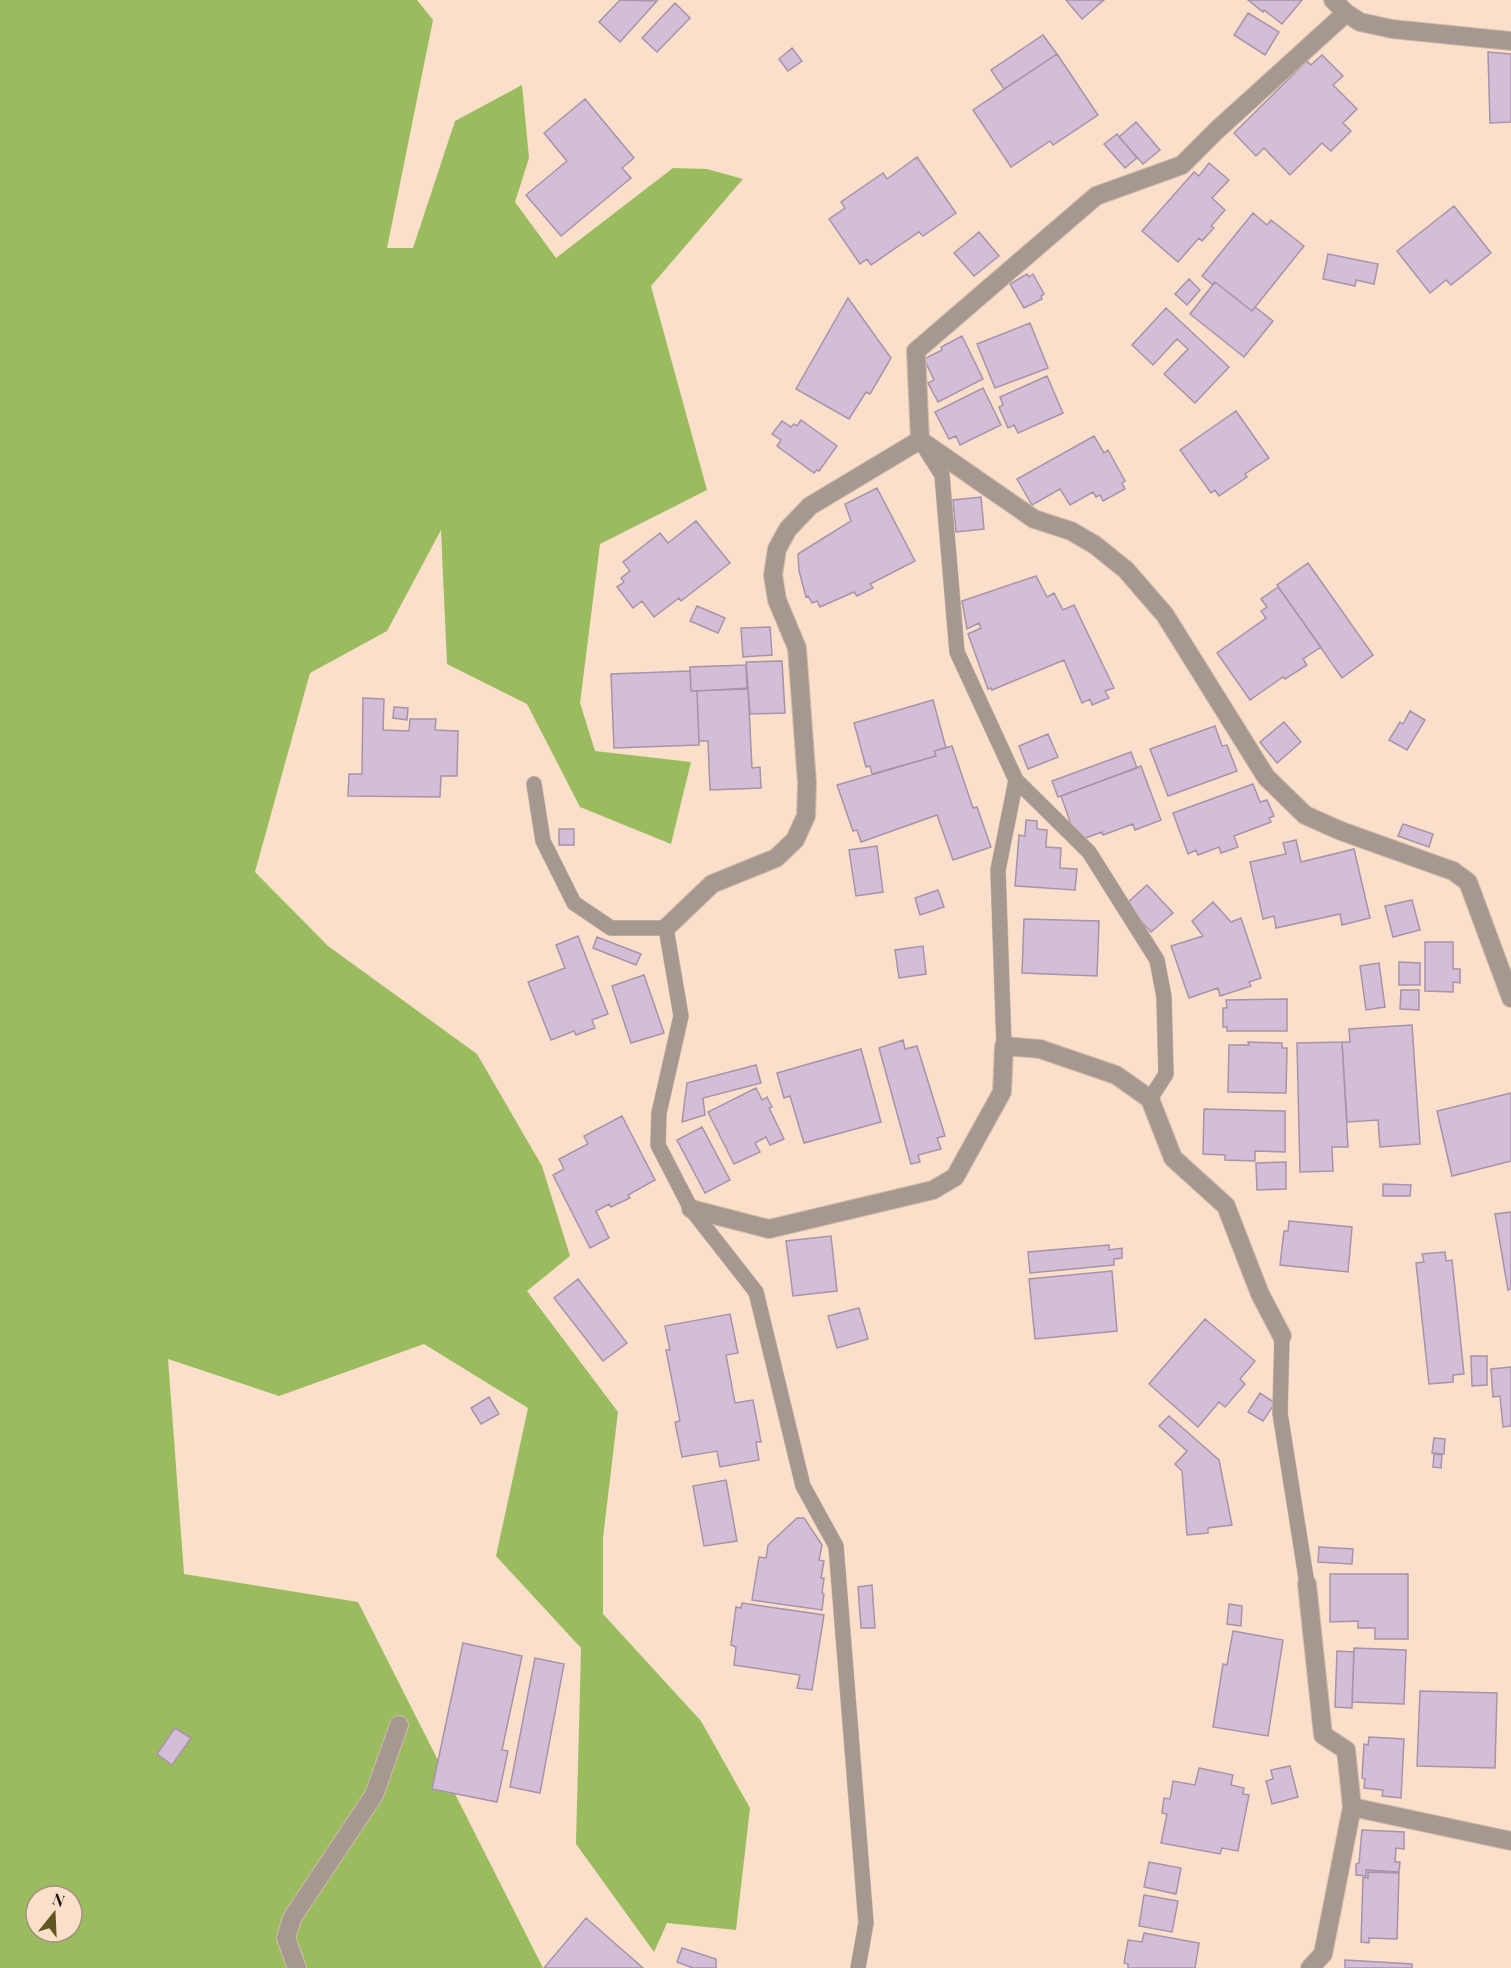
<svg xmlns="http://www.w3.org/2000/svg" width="1511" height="1968" font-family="'Playfair Display',serif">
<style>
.forest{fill:#9bbc5e;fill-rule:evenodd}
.building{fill:#d4bed7;stroke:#a793aa;stroke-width:1.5}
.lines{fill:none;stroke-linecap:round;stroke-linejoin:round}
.lane-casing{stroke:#d3bba9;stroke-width:16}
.street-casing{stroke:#d3bba9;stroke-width:20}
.lane{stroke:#a59891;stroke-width:15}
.street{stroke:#a59891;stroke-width:18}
</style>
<rect width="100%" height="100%" fill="#fadfca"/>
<!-- forest -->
<path class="forest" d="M 0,0 L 417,0 L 433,20 L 387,248 L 413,248 L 455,121 L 522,85 L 529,158 L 515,202 L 556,258 L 673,168 L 707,169 L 743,179 L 651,286 L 707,490 L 600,544 L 580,703 L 595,751 L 691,762 L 671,844 L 580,807 L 527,704 L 447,664 L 441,530 L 387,631 L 310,673 L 255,872 L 328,946 L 477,1054 L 542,1166 L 570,1256 L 527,1291 L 618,1412 L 603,1538 L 603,1614 L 701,1721 L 750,1808 L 736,1930 L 667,1923 L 654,1952 L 576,1844 L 581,1648 L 496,1556 L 528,1408 L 424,1344 L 279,1396 L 168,1359 L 184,1574 L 358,1602 L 543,1968 L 0,1968 ZM 36,1896 L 72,1896 L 72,1932 L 36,1932 Z"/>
<!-- building -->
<path class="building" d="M 620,0 L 657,1 L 620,42 L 599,22 Z
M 1066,0 L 1104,0 L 1082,19 Z
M 1248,0 L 1302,0 L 1282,24 L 1264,10 L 1263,12 Z
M 675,3 L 690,18 L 657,52 L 642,38 Z
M 1248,13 L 1279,32 L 1265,55 L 1234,35 Z
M 1043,35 L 1057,54 L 1004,89 L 991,70 Z
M 792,48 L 802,61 L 788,71 L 779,59 Z
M 1488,52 L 1511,54 L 1511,122 L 1490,123 Z
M 1057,54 L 1098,115 L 1053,145 L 1050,141 L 1011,167 L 973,110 Z
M 1322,55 L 1343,76 L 1333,85 L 1357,109 L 1343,123 L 1351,131 L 1331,151 L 1322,143 L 1290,175 L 1264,148 L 1256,156 L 1234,133 L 1307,61 L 1311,65 Z
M 585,99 L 634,158 L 622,168 L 631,178 L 561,236 L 526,195 L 567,161 L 544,133 Z
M 1136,122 L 1160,150 L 1143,164 L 1119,137 Z
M 1117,134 L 1137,158 L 1125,168 L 1104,144 Z
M 917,157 L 956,213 L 923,236 L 919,232 L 871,265 L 867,259 L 860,264 L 829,219 L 845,208 L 841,202 L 883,173 L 887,179 Z
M 1209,163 L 1229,180 L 1212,198 L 1225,210 L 1211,226 L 1214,228 L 1202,241 L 1199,238 L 1178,262 L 1142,231 L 1194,172 L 1199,176 Z
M 1454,206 L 1491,253 L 1451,285 L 1446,280 L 1430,293 L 1397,251 Z
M 1253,213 L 1267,225 L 1271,220 L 1304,246 L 1252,311 L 1215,282 L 1213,285 L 1202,276 Z
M 979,232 L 999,256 L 974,276 L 954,253 Z
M 1328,254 L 1378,264 L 1374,284 L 1356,280 L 1355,286 L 1323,279 Z
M 1027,274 L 1029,277 L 1033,274 L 1044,294 L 1041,296 L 1042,299 L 1024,308 L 1010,284 Z
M 1189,279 L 1200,290 L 1187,305 L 1175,294 Z
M 1215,282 L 1252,311 L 1255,307 L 1273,321 L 1244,357 L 1190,314 Z
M 848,298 L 891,358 L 870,394 L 866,392 L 849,419 L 796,389 Z
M 1166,308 L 1229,367 L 1195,403 L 1164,374 L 1188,349 L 1177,339 L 1153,365 L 1132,345 Z
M 1030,323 L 1048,368 L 995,388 L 977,344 Z
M 962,336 L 983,379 L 938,402 L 928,383 L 934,380 L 924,359 L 942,350 L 941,347 Z
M 1047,376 L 1063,413 L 1018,433 L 1014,425 L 1008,428 L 999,407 L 1003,405 L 1000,397 Z
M 983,388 L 1001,425 L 960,445 L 956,436 L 949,439 L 935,412 Z
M 1236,411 L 1269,458 L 1245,474 L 1247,477 L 1219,496 L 1215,490 L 1211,493 L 1180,450 Z
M 801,420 L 837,446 L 819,471 L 817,470 L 814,473 L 777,446 L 781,440 L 772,434 L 782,421 L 791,427 L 794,424 L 797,426 Z
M 1094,436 L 1104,453 L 1108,450 L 1125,481 L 1122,483 L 1125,489 L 1103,501 L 1100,495 L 1096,497 L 1093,492 L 1070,505 L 1060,489 L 1032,505 L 1017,479 Z
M 877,488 L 915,561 L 870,584 L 873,588 L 857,596 L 854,592 L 820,607 L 817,601 L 812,603 L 808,596 L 806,597 L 799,571 L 798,554 L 851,521 L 845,504 Z
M 981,497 L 984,529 L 956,532 L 953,500 Z
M 696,521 L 730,563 L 681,601 L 679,598 L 654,617 L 642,601 L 633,608 L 617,587 L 624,582 L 621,578 L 630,571 L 623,562 L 660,533 L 668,543 Z
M 1308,563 L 1373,655 L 1342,678 L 1277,585 Z
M 1036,576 L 1047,597 L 1054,593 L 1063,610 L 1074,605 L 1114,688 L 1105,691 L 1109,698 L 1092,705 L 1090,699 L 1082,703 L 1064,660 L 992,690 L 991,688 L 988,689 L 968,634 L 981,628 L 979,623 L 967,629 L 962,601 Z
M 1278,587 L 1321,647 L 1303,659 L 1307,665 L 1285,679 L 1283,677 L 1250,700 L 1217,653 L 1266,618 L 1261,611 L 1267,607 L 1261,599 Z
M 697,606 L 725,618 L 718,633 L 690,621 Z
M 770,627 L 772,655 L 743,657 L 741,628 Z
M 782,661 L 785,713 L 750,714 L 746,662 Z
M 746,665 L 747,689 L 691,691 L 690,667 Z
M 690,671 L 691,691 L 697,691 L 699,745 L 614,748 L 611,674 Z
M 748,688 L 752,768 L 760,767 L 761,788 L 710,790 L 708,741 L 699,741 L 697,691 Z
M 363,698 L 384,699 L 383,730 L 409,731 L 410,719 L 436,719 L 435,730 L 458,731 L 457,776 L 441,776 L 440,797 L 348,796 L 349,774 L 362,774 Z
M 933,700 L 946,748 L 934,751 L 936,756 L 872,774 L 870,766 L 866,767 L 854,723 Z
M 394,707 L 408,708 L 407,720 L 393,718 Z
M 1410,711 L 1425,720 L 1407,750 L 1389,740 L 1400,722 L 1403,724 Z
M 1284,722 L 1301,742 L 1277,763 L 1260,742 Z
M 1215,726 L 1222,746 L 1227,745 L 1237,771 L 1168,796 L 1150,749 Z
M 1048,734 L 1058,757 L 1028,769 L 1019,746 Z
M 952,746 L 973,808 L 977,807 L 991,847 L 953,860 L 937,815 L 861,842 L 857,830 L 853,831 L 837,785 L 936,756 L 934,751 Z
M 1131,752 L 1137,768 L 1058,797 L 1052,781 Z
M 1141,766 L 1161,820 L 1135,830 L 1133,824 L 1103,835 L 1102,832 L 1077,841 L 1061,796 Z
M 1253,784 L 1260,802 L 1267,800 L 1274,816 L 1269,818 L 1271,822 L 1234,836 L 1238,847 L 1221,853 L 1219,847 L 1198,855 L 1196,850 L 1188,854 L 1173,813 Z
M 1026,820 L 1037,821 L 1037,829 L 1047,830 L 1046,847 L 1061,848 L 1060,868 L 1077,869 L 1075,890 L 1015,886 L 1019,835 L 1025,836 Z
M 1403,824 L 1433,834 L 1429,847 L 1398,836 Z
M 559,829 L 574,829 L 574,845 L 559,845 Z
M 1296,840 L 1301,862 L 1354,849 L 1370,918 L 1342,925 L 1340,914 L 1276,928 L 1274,916 L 1263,919 L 1250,862 L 1286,854 L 1283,843 Z
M 877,846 L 883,892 L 856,896 L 849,850 Z
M 1147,885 L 1173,913 L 1151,932 L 1126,904 Z
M 938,890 L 944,907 L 920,915 L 915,898 Z
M 1412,900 L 1420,930 L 1393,937 L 1385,906 Z
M 1213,902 L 1231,922 L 1241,918 L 1261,978 L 1249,982 L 1251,986 L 1220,996 L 1218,988 L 1189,998 L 1171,946 L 1203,936 L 1192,921 Z
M 1024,919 L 1099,921 L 1097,976 L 1022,973 Z
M 578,936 L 608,1014 L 592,1020 L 595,1028 L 576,1035 L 574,1031 L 551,1040 L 528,982 L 565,968 L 556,945 Z
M 597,937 L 641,954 L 636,965 L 593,948 Z
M 1425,942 L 1453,942 L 1453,969 L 1460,969 L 1460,983 L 1453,982 L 1453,992 L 1425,991 Z
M 923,946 L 926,974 L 899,978 L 895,950 Z
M 1399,962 L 1420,963 L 1420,985 L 1399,985 Z
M 1379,963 L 1385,1007 L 1366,1010 L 1360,966 Z
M 644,975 L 664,1033 L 631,1043 L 612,986 Z
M 1401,990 L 1419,990 L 1419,1010 L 1400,1009 Z
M 1287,999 L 1287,1031 L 1227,1031 L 1227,1027 L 1223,1027 L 1223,1008 L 1227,1008 L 1226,1000 Z
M 1412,1025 L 1420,1144 L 1380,1147 L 1378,1120 L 1347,1122 L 1342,1042 L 1350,1042 L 1349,1029 Z
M 903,1040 L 905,1049 L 917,1046 L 945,1136 L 937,1138 L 941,1149 L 918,1155 L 920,1162 L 911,1164 L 879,1048 Z
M 1248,1042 L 1282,1043 L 1282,1048 L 1287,1048 L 1286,1093 L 1228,1092 L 1229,1045 L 1249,1045 Z
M 1342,1042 L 1348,1147 L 1332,1147 L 1333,1171 L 1300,1172 L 1297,1043 Z
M 861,1049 L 881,1122 L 804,1143 L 790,1096 L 784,1098 L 777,1073 Z
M 756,1065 L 761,1083 L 703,1098 L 705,1115 L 682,1122 L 687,1083 Z
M 756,1088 L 762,1100 L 767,1097 L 772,1107 L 769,1108 L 784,1139 L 770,1145 L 766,1137 L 755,1143 L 760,1152 L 734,1164 L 708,1112 Z
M 1511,1093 L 1511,1161 L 1452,1176 L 1437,1111 Z
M 1204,1109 L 1285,1111 L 1285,1152 L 1255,1151 L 1255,1161 L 1225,1160 L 1225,1155 L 1203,1154 Z
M 622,1116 L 655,1180 L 628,1195 L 630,1198 L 611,1207 L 609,1204 L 596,1211 L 609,1238 L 590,1248 L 553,1175 L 564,1169 L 559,1159 L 588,1144 L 584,1136 Z
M 702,1127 L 730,1180 L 705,1193 L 677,1140 Z
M 1286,1162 L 1286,1189 L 1257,1190 L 1256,1163 Z
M 1383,1184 L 1411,1185 L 1410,1196 L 1383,1196 Z
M 1511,1212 L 1511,1289 L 1508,1290 L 1495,1214 Z
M 1289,1221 L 1352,1227 L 1348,1272 L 1280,1265 L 1284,1231 L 1288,1231 Z
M 831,1236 L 837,1291 L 793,1296 L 786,1241 Z
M 1109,1245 L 1109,1250 L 1122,1248 L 1122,1258 L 1114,1259 L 1114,1265 L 1030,1273 L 1028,1252 Z
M 1445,1252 L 1446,1261 L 1452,1260 L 1464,1374 L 1453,1375 L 1453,1382 L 1429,1384 L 1416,1263 L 1424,1262 L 1422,1254 Z
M 1112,1271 L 1117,1331 L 1035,1339 L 1029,1279 Z
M 578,1279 L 627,1343 L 603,1361 L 554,1298 Z
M 859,1308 L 868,1339 L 837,1348 L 828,1316 Z
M 730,1314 L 738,1353 L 726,1355 L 735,1403 L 753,1400 L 761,1442 L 756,1442 L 759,1460 L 720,1467 L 717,1451 L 682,1457 L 675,1422 L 680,1421 L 666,1350 L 670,1350 L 665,1326 Z
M 1205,1319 L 1255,1361 L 1240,1379 L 1245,1384 L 1225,1407 L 1219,1402 L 1198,1427 L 1149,1384 Z
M 1471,1356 L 1487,1356 L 1487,1385 L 1472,1386 Z
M 1511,1367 L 1511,1426 L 1503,1427 L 1500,1396 L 1493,1397 L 1491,1369 Z
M 1260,1393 L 1275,1403 L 1263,1421 L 1248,1412 Z
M 489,1397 L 499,1414 L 481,1424 L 471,1408 Z
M 1169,1416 L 1219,1460 L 1232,1525 L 1208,1528 L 1208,1533 L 1187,1535 L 1182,1471 L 1175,1464 L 1187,1451 L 1159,1426 Z
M 1434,1438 L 1445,1439 L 1444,1454 L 1432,1453 Z
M 1434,1454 L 1442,1455 L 1441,1468 L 1433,1467 Z
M 726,1480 L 737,1541 L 704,1546 L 693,1486 Z
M 797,1518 L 804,1518 L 822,1545 L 819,1560 L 824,1561 L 821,1578 L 824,1578 L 822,1593 L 824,1594 L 822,1610 L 752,1600 L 759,1557 L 766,1558 L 768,1545 Z
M 1319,1547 L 1353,1549 L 1352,1564 L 1318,1562 Z
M 1330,1574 L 1408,1574 L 1408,1639 L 1375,1639 L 1375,1628 L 1358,1628 L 1358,1621 L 1330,1622 Z
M 872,1585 L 875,1628 L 861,1628 L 858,1587 Z
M 742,1603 L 824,1615 L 812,1690 L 797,1688 L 800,1675 L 734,1665 L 736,1647 L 731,1645 L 736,1607 L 741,1608 Z
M 1229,1604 L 1242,1606 L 1241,1626 L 1227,1624 Z
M 1233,1631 L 1283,1640 L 1268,1736 L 1213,1727 L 1223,1664 L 1227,1665 Z
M 463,1643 L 522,1656 L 502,1750 L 508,1751 L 497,1802 L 432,1789 Z
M 1354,1648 L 1406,1650 L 1404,1704 L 1352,1702 Z
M 1337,1651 L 1354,1652 L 1352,1708 L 1335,1707 Z
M 535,1658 L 564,1664 L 540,1793 L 510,1787 Z
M 1420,1691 L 1497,1693 L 1495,1768 L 1417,1766 Z
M 175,1728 L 191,1738 L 172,1765 L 157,1754 Z
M 1369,1737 L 1404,1739 L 1401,1798 L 1382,1796 L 1383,1790 L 1364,1788 L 1365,1779 L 1362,1778 L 1364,1744 L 1368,1745 Z
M 1290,1766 L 1298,1797 L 1272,1804 L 1266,1781 L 1273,1779 L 1271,1770 Z
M 1199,1768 L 1233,1775 L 1231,1785 L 1244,1788 L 1243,1794 L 1249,1795 L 1238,1851 L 1222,1848 L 1220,1854 L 1161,1843 L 1167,1814 L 1162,1813 L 1164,1798 L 1170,1799 L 1173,1781 L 1195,1785 Z
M 1362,1830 L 1404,1832 L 1404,1849 L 1396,1848 L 1395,1862 L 1400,1862 L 1399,1872 L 1366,1870 L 1366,1876 L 1356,1875 L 1356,1864 L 1359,1863 Z
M 1149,1862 L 1181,1868 L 1176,1894 L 1144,1887 Z
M 1368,1872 L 1399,1873 L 1397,1939 L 1369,1938 L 1369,1943 L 1361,1942 L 1363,1877 L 1368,1878 Z
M 1144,1895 L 1178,1901 L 1172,1932 L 1139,1926 Z
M 586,1918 L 643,1968 L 544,1968 Z
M 1144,1933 L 1199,1943 L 1195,1968 L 1128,1968 L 1128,1964 L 1124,1963 L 1128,1940 L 1142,1942 Z
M 682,1948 L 716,1959 L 716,1968 L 693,1968 L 677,1962 Z
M 1345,1960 L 1412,1964 L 1412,1968 L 1345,1968 Z"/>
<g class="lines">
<defs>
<path id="lane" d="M 921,442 L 942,475 L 957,652 L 1016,780 L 1089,852 L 1157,960 L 1164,997 L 1166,1074 L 1150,1099
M 534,784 L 543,841 L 574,903 L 611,928 L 666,928 L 681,1016 L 659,1113 L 658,1145 L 691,1209 L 756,1292 L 803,1486 L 836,1546 L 866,1923 L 858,1968
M 1004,1046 L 998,870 L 1016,780
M 1282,1336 L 1280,1413 L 1307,1584"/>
<path id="street" d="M 1333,0 L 1346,13 L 1360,22 L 1392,29 L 1511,41
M 920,440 L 916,351 L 1096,196 L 1182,165 L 1217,130 L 1346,13
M 666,928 L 712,884 L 776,858 L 795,840 L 806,816 L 807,783 L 797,648 L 777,600 L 773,575 L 777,549 L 788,529 L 810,506 L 920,440 L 1034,519 L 1071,531 L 1095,545 L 1126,570 L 1165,615 L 1266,777 L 1305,815 L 1341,831 L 1453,871 L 1468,882 L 1511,998
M 691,1209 L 769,1229 L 933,1190 L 955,1177 L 1002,1092 L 1004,1046 L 1040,1049 L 1116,1075 L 1150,1099 L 1173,1158 L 1226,1206 L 1260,1294 L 1282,1336
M 1307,1584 L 1323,1735 L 1346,1750 L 1352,1807 L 1323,1954 L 1310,1968
M 1352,1807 L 1511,1841
M 297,1968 L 286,1938 L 292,1918 L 374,1795 L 399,1725"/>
</defs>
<!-- lane casing -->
<use href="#lane" class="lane-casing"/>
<!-- street casing -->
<use href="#street" class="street-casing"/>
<!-- lane -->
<use href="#lane" class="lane"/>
<!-- street -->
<use href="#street" class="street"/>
</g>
<!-- north arrow -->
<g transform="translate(54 1914) rotate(18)"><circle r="28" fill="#fadfca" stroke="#a48f80" stroke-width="1.5"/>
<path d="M0-4.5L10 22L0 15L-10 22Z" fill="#625622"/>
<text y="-9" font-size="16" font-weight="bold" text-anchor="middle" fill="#221811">N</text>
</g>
</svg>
